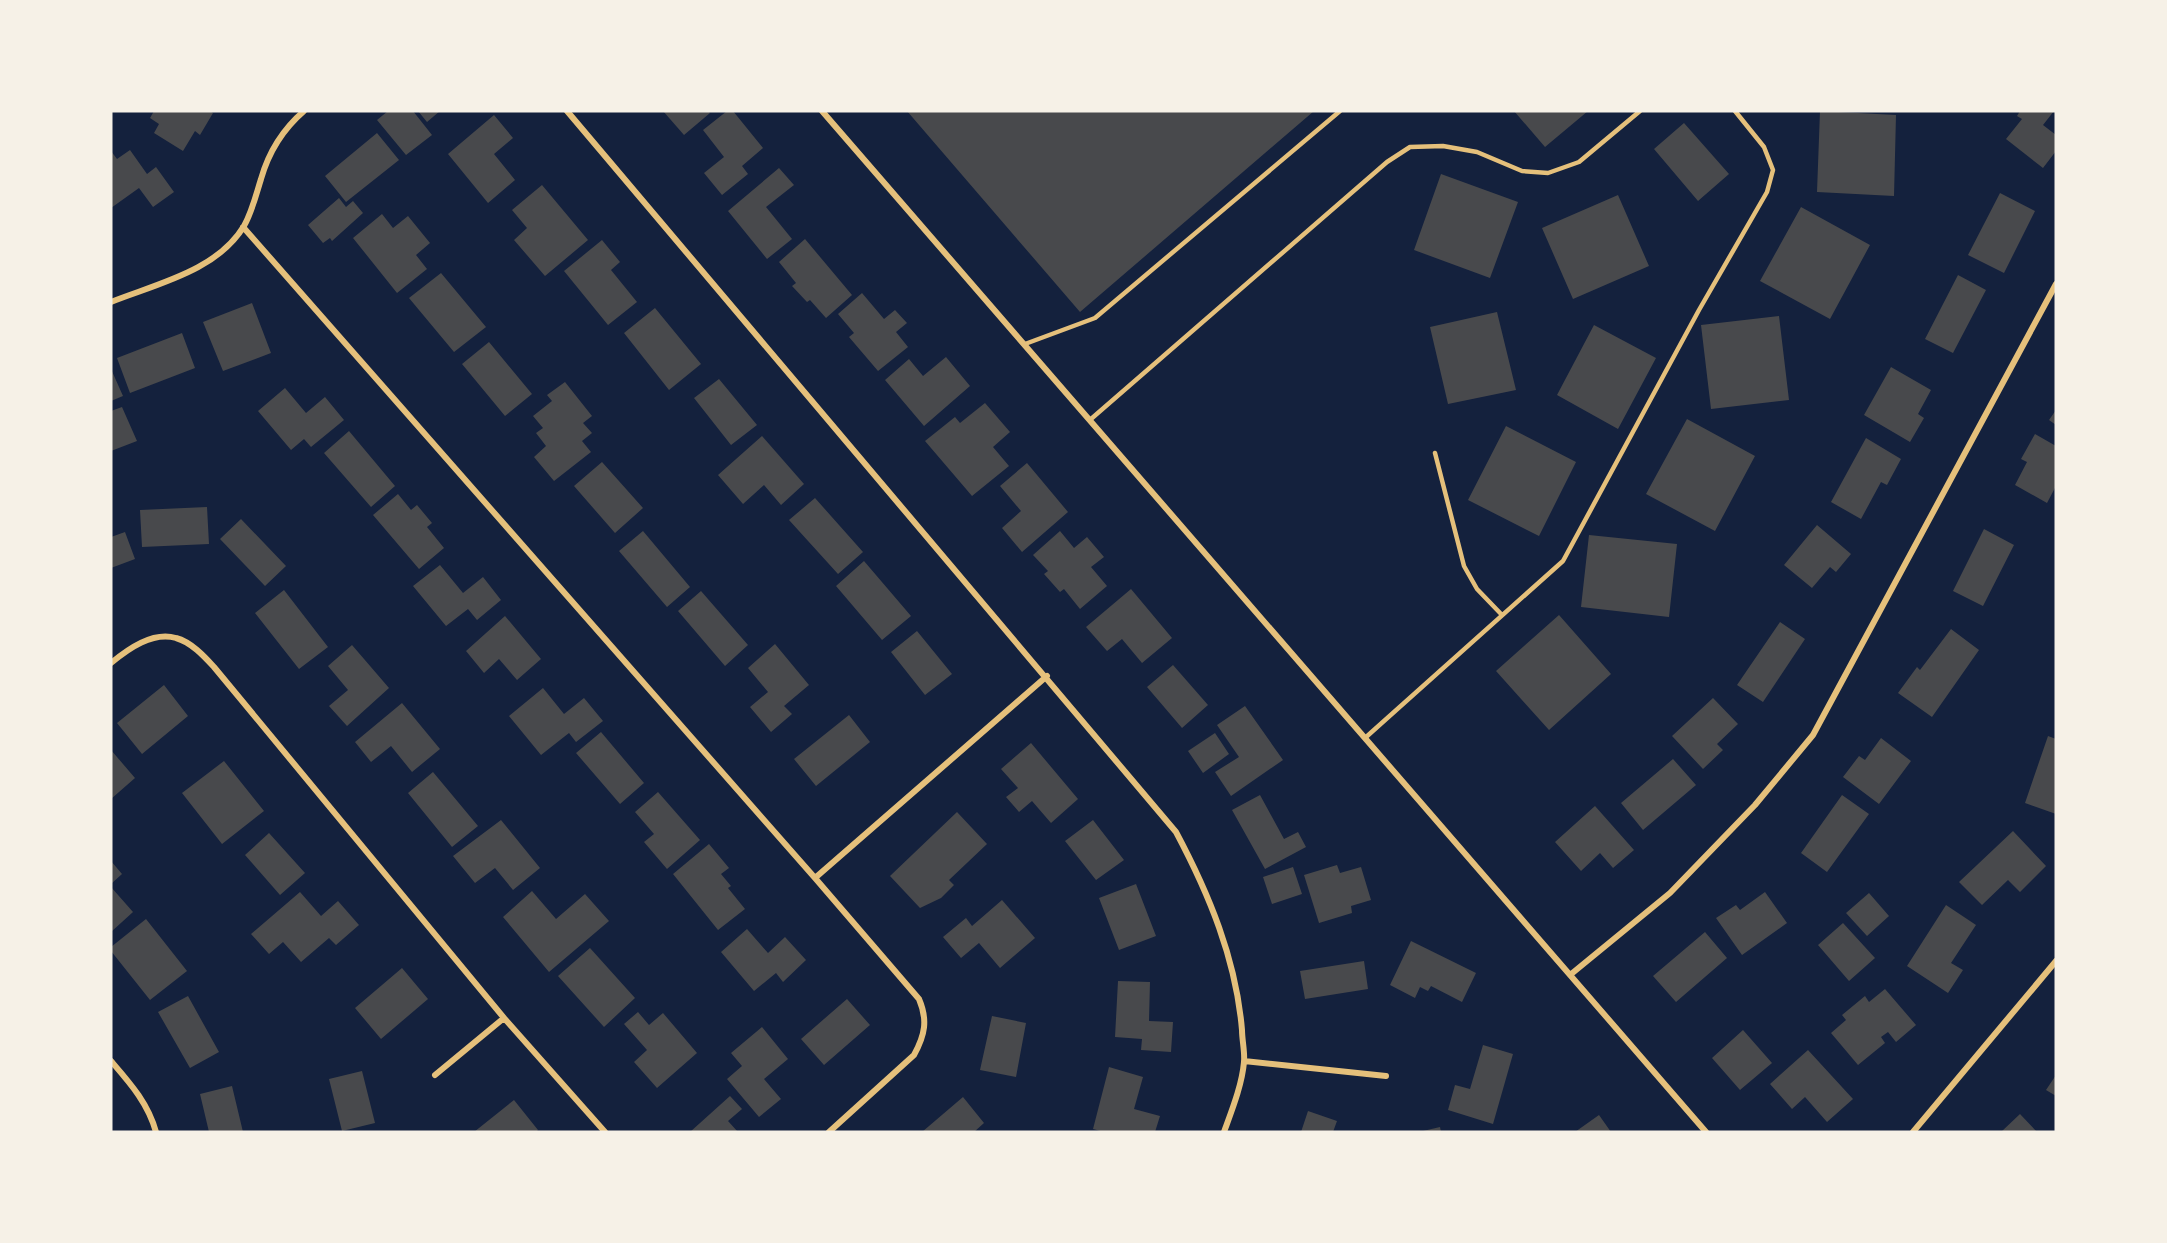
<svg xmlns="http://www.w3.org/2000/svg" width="2167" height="1243" font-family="Poppins,sans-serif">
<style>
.building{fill:#48494c}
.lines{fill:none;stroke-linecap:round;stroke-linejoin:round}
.service{stroke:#e5c07b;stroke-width:4.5}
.minor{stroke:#e5c07b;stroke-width:6}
</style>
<rect width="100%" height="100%" fill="#14213d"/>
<!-- building -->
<path class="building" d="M 154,111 L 210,111 L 213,113 L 200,135 L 195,131 L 183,151 L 154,133 L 159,124 L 150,118 Z
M 388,111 L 413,111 L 432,135 L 406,155 L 377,120 Z
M 418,111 L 440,111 L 427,122 Z
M 663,111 L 708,111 L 710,113 L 684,135 Z
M 727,111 L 733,111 L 763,148 L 742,166 L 748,174 L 722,195 L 704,173 L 724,157 L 703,130 Z
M 907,111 L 1314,111 L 1080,312 Z
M 1514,111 L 1588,111 L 1545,147 Z
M 1820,111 L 1896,115 L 1894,196 L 1817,192 Z
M 2020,111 L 2054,111 L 2043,125 L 2056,135 L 2056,151 L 2043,168 L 2006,139 L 2022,119 L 2017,116 Z
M 494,115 L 513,138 L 494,154 L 515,180 L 488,203 L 448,154 Z
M 1684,123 L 1729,174 L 1698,201 L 1654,149 Z
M 377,133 L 399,160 L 346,202 L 325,176 Z
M 130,150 L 147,174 L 156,167 L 174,192 L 153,207 L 139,188 L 111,208 L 111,151 L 117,159 Z
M 779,168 L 794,185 L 766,207 L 792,239 L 767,259 L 728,211 Z
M 1441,174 L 1518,202 L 1490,278 L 1414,250 Z
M 542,185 L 588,240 L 545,276 L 514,240 L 527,228 L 512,210 Z
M 2000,193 L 2035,211 L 2004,273 L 1968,255 Z
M 1618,195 L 1649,266 L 1573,299 L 1542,228 Z
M 339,198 L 346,207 L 353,201 L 363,213 L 332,241 L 330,238 L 323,243 L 308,225 Z
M 1801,207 L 1870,245 L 1830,319 L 1760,281 Z
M 382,214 L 393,228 L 408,216 L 430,243 L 416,255 L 427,269 L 397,293 L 353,238 Z
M 805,239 L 852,295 L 826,318 L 810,300 L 807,302 L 792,286 L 796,283 L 779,262 Z
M 602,240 L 620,262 L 611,270 L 637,302 L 608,325 L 564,271 Z
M 441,273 L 486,327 L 454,352 L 409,298 Z
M 1958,275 L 1986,290 L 1953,353 L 1925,339 Z
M 862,293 L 884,319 L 895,310 L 907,323 L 896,332 L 908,347 L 878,371 L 849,337 L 854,333 L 838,314 Z
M 252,303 L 271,353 L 223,371 L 203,322 Z
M 655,308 L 701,364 L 669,390 L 624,333 Z
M 1497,312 L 1516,390 L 1448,404 L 1430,327 Z
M 1779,316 L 1789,400 L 1711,409 L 1701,325 Z
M 1594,325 L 1656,358 L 1618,429 L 1557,395 Z
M 182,333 L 195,368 L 130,393 L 117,358 Z
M 489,342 L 532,394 L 505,416 L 462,364 Z
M 946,357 L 970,386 L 924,426 L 885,380 L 909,359 L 923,376 Z
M 1891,367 L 1931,390 L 1918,414 L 1924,418 L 1910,442 L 1864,415 Z
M 111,369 L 123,396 L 111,401 Z
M 719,379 L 757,425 L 731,445 L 694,398 Z
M 565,382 L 592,416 L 583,423 L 592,433 L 582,441 L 591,452 L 554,481 L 534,457 L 546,446 L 536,433 L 543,428 L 533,416 L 552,401 L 547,395 Z
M 285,388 L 306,413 L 325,397 L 344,420 L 311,447 L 304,439 L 291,450 L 258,411 Z
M 985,403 L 1010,432 L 993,447 L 1009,466 L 972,496 L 925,441 L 955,417 L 960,423 Z
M 122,407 L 137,441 L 111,451 L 111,411 Z
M 2056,410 L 2056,425 L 2049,420 Z
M 1687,419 L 1755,456 L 1715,531 L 1646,494 Z
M 1506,426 L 1576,462 L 1539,536 L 1468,500 Z
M 349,431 L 395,486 L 371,507 L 324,453 Z
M 2035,434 L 2056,446 L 2056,486 L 2047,503 L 2015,485 L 2027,462 L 2021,459 Z
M 762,436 L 804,484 L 781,505 L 764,485 L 743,504 L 718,475 Z
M 1866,438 L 1901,459 L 1887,485 L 1881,482 L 1861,519 L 1831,502 Z
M 602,462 L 643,508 L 615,533 L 574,486 Z
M 1027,463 L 1068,512 L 1022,552 L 1002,528 L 1021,511 L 1000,486 Z
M 398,494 L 411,510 L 417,505 L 432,523 L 427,527 L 444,548 L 419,569 L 373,515 Z
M 815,498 L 863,552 L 838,574 L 789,520 Z
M 207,507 L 209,544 L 142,547 L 140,510 Z
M 241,519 L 286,566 L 265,586 L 220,539 Z
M 1817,525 L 1851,554 L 1836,572 L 1830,567 L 1812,588 L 1784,565 Z
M 1984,529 L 2014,545 L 1983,606 L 1953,591 Z
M 643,531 L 690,587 L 667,607 L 619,551 Z
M 1060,531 L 1074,548 L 1087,537 L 1104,557 L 1091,567 L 1107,586 L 1080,609 L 1064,589 L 1060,592 L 1044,574 L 1048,571 L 1033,555 Z
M 125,532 L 135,559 L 111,568 L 111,537 Z
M 1589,535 L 1677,544 L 1669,617 L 1581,607 Z
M 864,561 L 911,616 L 882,640 L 836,586 Z
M 440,565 L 463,593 L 483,577 L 501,600 L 477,620 L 468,609 L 446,626 L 413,586 Z
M 1131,589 L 1172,638 L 1142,663 L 1122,639 L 1107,651 L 1086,627 Z
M 284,590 L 328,647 L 299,669 L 255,613 Z
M 701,591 L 748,645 L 725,666 L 678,611 Z
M 1559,615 L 1611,674 L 1549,730 L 1496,671 Z
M 505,616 L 541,659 L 517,680 L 499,659 L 484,673 L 466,651 Z
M 1780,622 L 1805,639 L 1763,702 L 1737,685 Z
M 1951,629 L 1979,650 L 1932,717 L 1898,693 L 1917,667 L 1920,670 Z
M 917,631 L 952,674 L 925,695 L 891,652 Z
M 775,644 L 809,685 L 784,706 L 792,714 L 771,732 L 750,707 L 768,692 L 748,668 Z
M 352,645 L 389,688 L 347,726 L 329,706 L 348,690 L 328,666 Z
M 1173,665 L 1208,705 L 1182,728 L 1147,687 Z
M 164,685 L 188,716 L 142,754 L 117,723 Z
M 543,688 L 564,714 L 584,698 L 603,721 L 576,742 L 569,733 L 541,755 L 509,716 Z
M 1713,698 L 1738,724 L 1717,744 L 1723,750 L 1703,769 L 1672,736 Z
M 402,703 L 440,749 L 412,772 L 391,746 L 371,762 L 355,742 Z
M 1245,706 L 1283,760 L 1231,796 L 1215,772 L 1239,757 L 1217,725 Z
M 849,715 L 870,742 L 816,786 L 794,759 Z
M 601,732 L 644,783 L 620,804 L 576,753 Z
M 1215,733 L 1229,754 L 1203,773 L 1188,751 Z
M 2048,736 L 2056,739 L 2056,814 L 2025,803 Z
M 1881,738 L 1911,761 L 1879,804 L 1843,777 L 1859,756 L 1865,760 Z
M 1031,743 L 1078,799 L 1051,823 L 1032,801 L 1019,812 L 1006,797 L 1018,788 L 1001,769 Z
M 111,750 L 135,778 L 111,799 Z
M 1673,759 L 1696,785 L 1643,830 L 1621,803 Z
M 224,761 L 264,811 L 222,844 L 182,793 Z
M 433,772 L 478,826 L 452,847 L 408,793 Z
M 658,792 L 700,840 L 667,869 L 644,842 L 654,834 L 635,812 Z
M 1260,795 L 1284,839 L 1298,832 L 1306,847 L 1265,869 L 1232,810 Z
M 1842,795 L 1869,814 L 1827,872 L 1801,853 Z
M 1595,806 L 1634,850 L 1613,868 L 1600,853 L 1581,871 L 1555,842 Z
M 957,812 L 987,844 L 949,880 L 954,885 L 941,898 L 920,908 L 890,876 Z
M 501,820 L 540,868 L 513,890 L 495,868 L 475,883 L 453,856 Z
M 1093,820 L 1124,860 L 1096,880 L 1065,841 Z
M 2013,831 L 2046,866 L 2020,892 L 2008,880 L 1982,905 L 1959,882 Z
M 269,833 L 305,873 L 280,895 L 245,855 Z
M 709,844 L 729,868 L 721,874 L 731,886 L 728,888 L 745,909 L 718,930 L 673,874 Z
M 111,861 L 122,874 L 111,884 Z
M 1337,865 L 1340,873 L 1361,867 L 1371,900 L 1351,906 L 1352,913 L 1319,923 L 1304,875 Z
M 1293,867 L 1302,894 L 1272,904 L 1263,877 Z
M 1136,884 L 1156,936 L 1119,950 L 1099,898 Z
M 111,887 L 133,912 L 111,932 Z
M 532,891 L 556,919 L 585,894 L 609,921 L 549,972 L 503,917 Z
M 300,892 L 321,916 L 338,901 L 359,925 L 336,945 L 329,938 L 301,962 L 283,942 L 269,954 L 251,934 Z
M 1765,892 L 1787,923 L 1742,955 L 1716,918 L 1736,905 L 1740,910 Z
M 1869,893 L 1889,916 L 1867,936 L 1846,913 Z
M 1002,900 L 1035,938 L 1000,968 L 979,943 L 961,958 L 943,937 L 966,918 L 972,926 Z
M 1946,905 L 1976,925 L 1951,963 L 1963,970 L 1948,993 L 1907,966 Z
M 146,919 L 187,971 L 150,1000 L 111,951 L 111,947 Z
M 1843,923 L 1875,958 L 1849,981 L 1818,945 Z
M 747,929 L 768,953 L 785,937 L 806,960 L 783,982 L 776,973 L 754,991 L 721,952 Z
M 1705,932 L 1727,958 L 1676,1002 L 1653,976 Z
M 1411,941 L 1476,973 L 1462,1002 L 1431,986 L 1428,991 L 1420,987 L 1415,998 L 1390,985 Z
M 590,948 L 635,998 L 604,1027 L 558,976 Z
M 1364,961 L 1368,989 L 1305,999 L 1300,971 Z
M 402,968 L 428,999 L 381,1039 L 355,1008 Z
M 1118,981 L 1150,982 L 1149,1021 L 1173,1022 L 1171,1052 L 1141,1050 L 1142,1039 L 1115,1037 Z
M 1885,989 L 1916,1025 L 1896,1042 L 1888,1032 L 1881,1037 L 1885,1043 L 1858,1065 L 1831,1033 L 1846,1020 L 1842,1015 L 1865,996 L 1869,1002 Z
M 188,996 L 219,1052 L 190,1068 L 158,1012 Z
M 847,999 L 870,1025 L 824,1065 L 801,1039 Z
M 638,1012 L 649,1025 L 663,1013 L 697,1053 L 657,1088 L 634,1062 L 647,1050 L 624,1024 Z
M 992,1016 L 1026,1023 L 1016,1077 L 980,1070 Z
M 762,1027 L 788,1059 L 764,1079 L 781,1099 L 759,1117 L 727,1079 L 742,1066 L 731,1053 Z
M 1743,1030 L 1772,1063 L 1740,1090 L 1712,1058 Z
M 1483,1045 L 1513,1054 L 1493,1124 L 1448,1110 L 1455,1085 L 1470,1089 Z
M 1808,1050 L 1853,1099 L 1827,1122 L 1805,1097 L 1792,1109 L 1770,1084 Z
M 1109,1067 L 1143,1077 L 1134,1109 L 1160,1116 L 1155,1132 L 1104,1132 L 1093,1129 Z
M 362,1071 L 375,1123 L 342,1131 L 329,1079 Z
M 2056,1075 L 2056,1096 L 2046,1090 Z
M 232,1086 L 243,1132 L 209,1132 L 200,1094 Z
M 730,1096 L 742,1109 L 728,1121 L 738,1132 L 690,1132 Z
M 963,1097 L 984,1123 L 974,1132 L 922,1132 Z
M 514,1100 L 538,1130 L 536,1132 L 474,1132 Z
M 1308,1111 L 1337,1121 L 1333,1132 L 1301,1132 Z
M 2020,1114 L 2037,1132 L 2001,1132 Z
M 1599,1115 L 1611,1132 L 1575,1132 Z
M 1440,1127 L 1441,1132 L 1423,1132 L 1423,1131 Z"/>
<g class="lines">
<!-- service -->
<path class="service" d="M 1025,344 L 1095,318 L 1340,111
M 1091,419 L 1387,162 L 1410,147 L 1443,146 L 1477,152 L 1522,171 L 1548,173 L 1579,162 L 1640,111
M 1435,453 L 1464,566 L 1477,589 L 1502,615
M 1365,738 L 1563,561 L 1699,310 L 1767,192 L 1773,170 L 1764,147 L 1735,111"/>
<!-- minor -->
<path class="minor" d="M 567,111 L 1176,832 C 1209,894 1236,959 1242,1030 C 1242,1040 1245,1052 1244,1062 C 1242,1085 1232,1110 1224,1132
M 822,111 L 1706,1132
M 243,227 L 815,878 L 919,999 C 928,1020 925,1035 914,1055 L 829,1132
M 111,302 C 156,284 217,271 244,226 C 252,212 256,195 261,179 C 269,151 282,130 304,111
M 111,663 C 128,649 153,631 176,638 C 191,642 204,656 214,667 L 504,1018 L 605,1132
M 815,878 L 1047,676
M 1570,975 L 1670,893 L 1755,805 L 1813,735 L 2056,284
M 111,1061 C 130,1083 148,1103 156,1132
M 1244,1061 L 1386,1076
M 435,1075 L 504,1018
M 1913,1132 L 2056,961"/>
</g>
<!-- border -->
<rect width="2167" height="1243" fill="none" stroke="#f6f1e7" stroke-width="225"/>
</svg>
